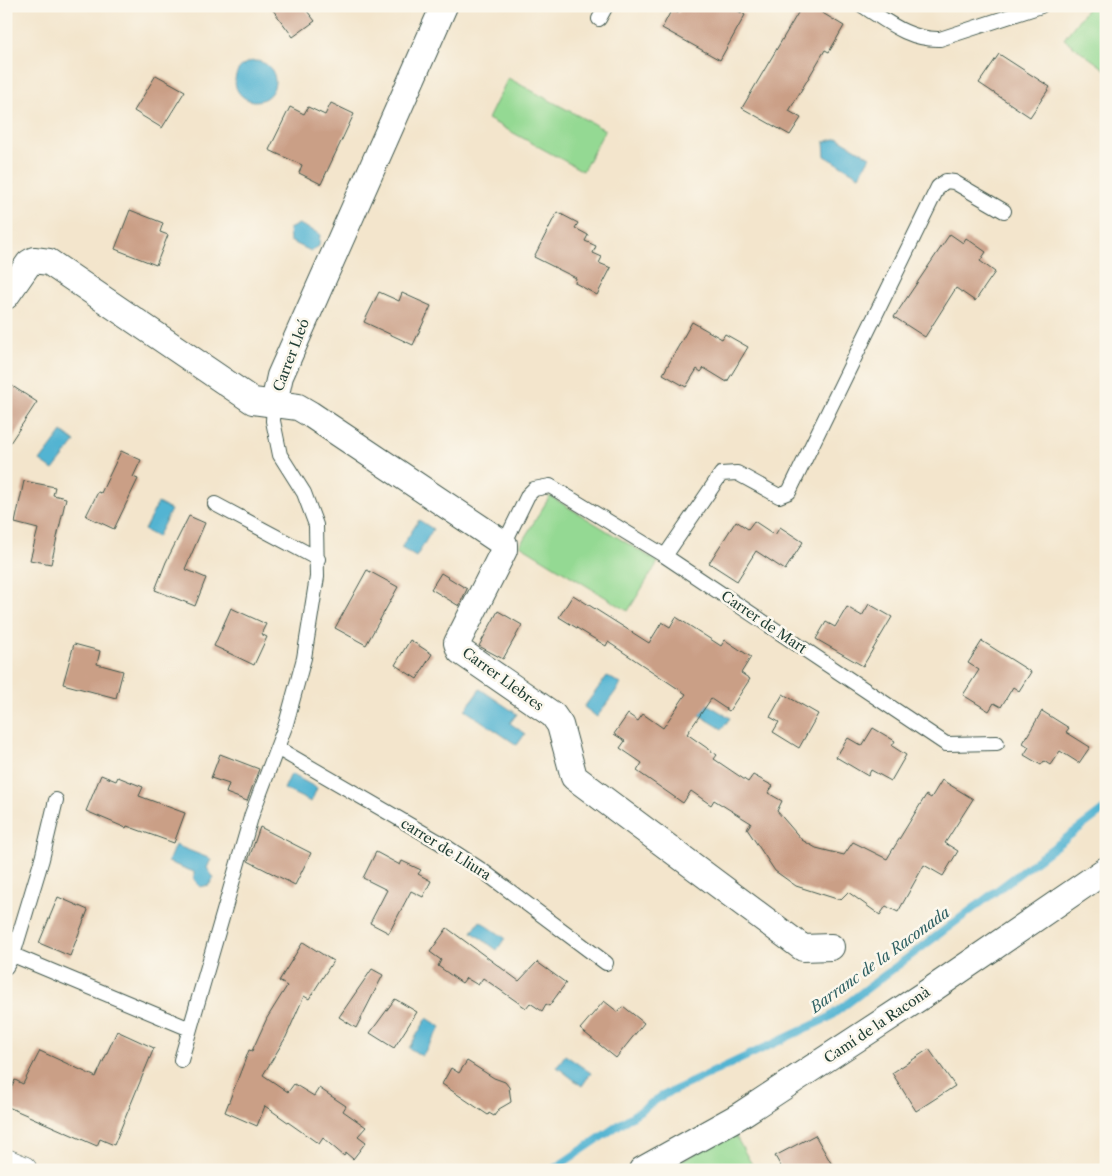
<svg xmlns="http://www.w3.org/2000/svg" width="1112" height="1176" font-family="'Libre Caslon Text',serif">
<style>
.green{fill:#94d993;stroke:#5a8b64}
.water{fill:#53b4d2;stroke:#397883}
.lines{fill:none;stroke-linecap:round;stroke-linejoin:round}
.stream{stroke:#53b4d2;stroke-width:8}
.building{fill:#ca9f86}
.service-casing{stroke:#3f564b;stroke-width:16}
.minor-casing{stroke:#3f564b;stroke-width:28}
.tertiary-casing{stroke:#3f564b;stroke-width:29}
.service{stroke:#fff;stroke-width:14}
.minor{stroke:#fff;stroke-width:26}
.tertiary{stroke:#fff;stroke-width:28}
.labels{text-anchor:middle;stroke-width:5;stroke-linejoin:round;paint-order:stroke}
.street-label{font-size:14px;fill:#1f3d34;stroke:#fbf7ec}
.water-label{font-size:15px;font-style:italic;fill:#2f6163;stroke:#fbf7ec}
</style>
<rect width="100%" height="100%" fill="#fbf7ec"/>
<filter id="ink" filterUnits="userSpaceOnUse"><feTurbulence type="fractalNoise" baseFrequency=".02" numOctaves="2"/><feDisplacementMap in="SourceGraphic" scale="10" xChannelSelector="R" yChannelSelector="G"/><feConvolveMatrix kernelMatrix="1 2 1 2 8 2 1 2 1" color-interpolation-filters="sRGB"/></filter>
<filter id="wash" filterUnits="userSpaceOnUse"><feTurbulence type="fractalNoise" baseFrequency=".0096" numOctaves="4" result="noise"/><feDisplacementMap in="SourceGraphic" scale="20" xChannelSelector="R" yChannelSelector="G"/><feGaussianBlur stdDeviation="1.12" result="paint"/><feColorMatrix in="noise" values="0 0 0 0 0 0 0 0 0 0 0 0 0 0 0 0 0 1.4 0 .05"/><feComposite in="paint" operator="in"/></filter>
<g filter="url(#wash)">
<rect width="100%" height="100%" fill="#f3e5cc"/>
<!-- green -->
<path class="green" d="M 1089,6 L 1106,6 L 1106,70 L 1064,39 Z
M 508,78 L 605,130 L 583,171 L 488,119 Z
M 550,496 L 658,562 L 628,611 L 520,545 Z
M 734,1133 L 755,1170 L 664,1170 Z"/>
<!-- water -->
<path class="water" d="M235 81a20 20 0 1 1 40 0a20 20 0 1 1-40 0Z
M 838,138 L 870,157 L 859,176 L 825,156 L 824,142 Z
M 299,224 L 320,234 L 319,246 L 311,251 L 290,241 L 289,229 Z
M 62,432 L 75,442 L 53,470 L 40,461 Z
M 158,503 L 171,510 L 157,537 L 144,530 Z
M 419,520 L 433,529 L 416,557 L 401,548 Z
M 607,676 L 621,684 L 597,717 L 584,707 Z
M 480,689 L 517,714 L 510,723 L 525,734 L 517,745 L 465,710 Z
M 704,702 L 730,718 L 722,729 L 696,713 Z
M 291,774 L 317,788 L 311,802 L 284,789 Z
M 175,845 L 211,859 L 207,868 L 214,878 L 209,885 L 200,887 L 194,879 L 194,872 L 168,862 Z
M 480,921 L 505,938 L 497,950 L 472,932 Z
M 427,1018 L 441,1027 L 422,1056 L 409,1048 Z
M 565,1055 L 591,1073 L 582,1086 L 557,1067 Z"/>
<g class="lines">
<!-- stream -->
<path class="stream" d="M 552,1170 L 662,1096 L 828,1018 L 1106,808"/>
</g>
<g id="blocks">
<!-- building -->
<path class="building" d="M 270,6 L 303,6 L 315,21 L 293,37 Z
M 682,6 L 730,6 L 745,15 L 720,60 L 662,28 L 672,9 L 678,13 Z
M 802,6 L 811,6 L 844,26 L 829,52 L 825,50 L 789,111 L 801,118 L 790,135 L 742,108 Z
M 999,54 L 1050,87 L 1030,117 L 979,83 Z
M 156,75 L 185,91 L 162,128 L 134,111 Z
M 331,103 L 354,114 L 321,184 L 299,173 L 302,165 L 269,150 L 290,107 L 304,114 L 308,107 L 325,115 Z
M 130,210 L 163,223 L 160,232 L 168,235 L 156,265 L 115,249 Z
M 557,212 L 578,223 L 575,228 L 588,235 L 585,241 L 596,246 L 593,253 L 602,257 L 599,263 L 611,268 L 597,295 L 575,283 L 576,278 L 534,257 Z
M 950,234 L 963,243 L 966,238 L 986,252 L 980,261 L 995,272 L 975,301 L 956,288 L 925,337 L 894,317 Z
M 379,292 L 399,301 L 402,293 L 431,306 L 413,345 L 364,322 Z
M 692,322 L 722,339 L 725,334 L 748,347 L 727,382 L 704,368 L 701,372 L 697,369 L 686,387 L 663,374 Z
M 6,382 L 37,402 L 6,449 Z
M 121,451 L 141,460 L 133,477 L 138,479 L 114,529 L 86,516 L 98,492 L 101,493 Z
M 24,481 L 55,487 L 53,495 L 66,498 L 51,564 L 30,560 L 38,529 L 15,523 Z
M 189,516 L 205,523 L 185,569 L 206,578 L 195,606 L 155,590 L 166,562 Z
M 736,521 L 748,529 L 754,521 L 775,535 L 780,527 L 803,542 L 785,570 L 756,551 L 737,581 L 709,563 Z
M 367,570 L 398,587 L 366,645 L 335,628 Z
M 441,573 L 467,589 L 459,606 L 431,589 Z
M 573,595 L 649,643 L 662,622 L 670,627 L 676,617 L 721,646 L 725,640 L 751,657 L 741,673 L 750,679 L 729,711 L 711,699 L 687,734 L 717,755 L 714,759 L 748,782 L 753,775 L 773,786 L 768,793 L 782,801 L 777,811 L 802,840 L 816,848 L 844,855 L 853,842 L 887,859 L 926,795 L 931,798 L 942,780 L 973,799 L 945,843 L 958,851 L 943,876 L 924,865 L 898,912 L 886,906 L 880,915 L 848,892 L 840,900 L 796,886 L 775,871 L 747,829 L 751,823 L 714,800 L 711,805 L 691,791 L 683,803 L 637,771 L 642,763 L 620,748 L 625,741 L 614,734 L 628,714 L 638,721 L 643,714 L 663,728 L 686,694 L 608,642 L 606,646 L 559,617 Z
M 869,604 L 892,617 L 863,666 L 816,639 L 826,622 L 835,627 L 847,607 L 862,616 Z
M 231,608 L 266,624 L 261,634 L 267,637 L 254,665 L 214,646 Z
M 498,611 L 522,625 L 503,659 L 479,646 Z
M 410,640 L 432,654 L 417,679 L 395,665 Z
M 982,641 L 1031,672 L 1019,691 L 1013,687 L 1001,707 L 994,703 L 989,711 L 963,695 L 979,670 L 968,663 Z
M 74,644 L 100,651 L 97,664 L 123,671 L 116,698 L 63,684 Z
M 783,694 L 818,714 L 799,748 L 773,732 L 779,722 L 770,717 Z
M 1042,711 L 1069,728 L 1066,732 L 1090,747 L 1079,763 L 1060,751 L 1050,765 L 1044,761 L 1041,765 L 1024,755 L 1029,747 L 1023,743 Z
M 873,728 L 895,741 L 892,746 L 906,755 L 891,781 L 871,770 L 868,776 L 836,757 L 848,738 L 862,746 Z
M 220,754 L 259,769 L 247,801 L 226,793 L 229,784 L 211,778 Z
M 101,775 L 116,781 L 118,777 L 143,787 L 139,796 L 185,813 L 174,843 L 127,826 L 126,828 L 86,811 Z
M 260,827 L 311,853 L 295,885 L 248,861 Z
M 376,852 L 400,865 L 402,861 L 421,870 L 418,874 L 431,881 L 423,897 L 411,891 L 389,933 L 370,923 L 387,890 L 363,878 Z
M 58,897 L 88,910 L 70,956 L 39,943 Z
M 447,928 L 519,981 L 537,962 L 566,983 L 549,1006 L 546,1004 L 542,1011 L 530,1003 L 526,1008 L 483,978 L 478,985 L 466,978 L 462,983 L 438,966 L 441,960 L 430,952 Z
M 303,942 L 333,961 L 309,999 L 304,996 L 286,1037 L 263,1075 L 288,1092 L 294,1084 L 314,1096 L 319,1088 L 346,1106 L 343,1111 L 366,1127 L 358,1136 L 366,1142 L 353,1159 L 346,1153 L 344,1156 L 323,1138 L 319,1144 L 265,1106 L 257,1126 L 225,1112 L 249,1050 L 252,1051 L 267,1018 L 287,986 L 279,981 Z
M 372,969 L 383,975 L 356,1028 L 339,1017 Z
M 395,999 L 417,1012 L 394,1048 L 370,1033 Z
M 604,1001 L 618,1012 L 623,1006 L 644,1023 L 616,1058 L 580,1029 Z
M 117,1031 L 154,1048 L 114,1145 L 100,1139 L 97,1146 L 6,1106 L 6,1100 L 15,1080 L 23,1084 L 40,1051 L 96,1077 Z
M 929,1049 L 955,1086 L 916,1111 L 892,1073 Z
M 467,1061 L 494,1078 L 505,1082 L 509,1087 L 511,1102 L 499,1109 L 494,1116 L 489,1113 L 488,1115 L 442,1084 L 451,1068 L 459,1073 Z
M 815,1135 L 835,1170 L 783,1170 L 775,1156 Z"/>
</g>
</g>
<g filter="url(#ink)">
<use href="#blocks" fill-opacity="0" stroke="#3f564b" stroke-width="1"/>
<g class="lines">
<defs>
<path id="service" d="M 863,6 C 888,22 909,40 940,39 L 1041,6
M 599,19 L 606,6
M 215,504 L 318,559
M 504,544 L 528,495 L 534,489 L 550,486 L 665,556 L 946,744 L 997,743
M 665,556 L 721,474 L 737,473 L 779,496 L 789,492 L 938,187 L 946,181 L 954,182 L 1004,211
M 277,748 L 439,842 L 483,871 L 606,963
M 13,955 L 42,859 L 56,800
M 6,967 L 13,955 L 190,1029
M 181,1060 L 252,814 L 286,724 L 304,658 L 317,577 L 316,525 L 304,493 L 280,455 L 273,421 L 274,403"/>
<path id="minor" d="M 6,296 L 29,263 L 34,260 L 49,262 L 253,401 L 298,407 L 310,414 L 504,544 L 504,550 L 457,643 L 460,651 L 553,715 L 560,725 L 574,777 L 803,948 L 831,947
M 274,403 L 280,376 L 444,6
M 642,1170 L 739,1116 L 928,992 L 1106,870"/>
<path id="tertiary" d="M 6,1163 L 23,1170"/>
</defs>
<!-- service casing -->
<use href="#service" class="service-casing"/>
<!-- minor casing -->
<use href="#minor" class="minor-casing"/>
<!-- tertiary casing -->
<use href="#tertiary" class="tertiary-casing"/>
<!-- service -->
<use href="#service" class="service"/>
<!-- minor -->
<use href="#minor" class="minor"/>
<!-- tertiary -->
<use href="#tertiary" class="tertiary"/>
</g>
</g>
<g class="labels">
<!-- street labels -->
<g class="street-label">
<text transform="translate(291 355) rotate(-69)" y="5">Carrer Lleó</text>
<text transform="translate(764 622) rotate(34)" y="5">Carrer de Mart</text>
<text transform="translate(503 679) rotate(36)" y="5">Carrer Llebres</text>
<text transform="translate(446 849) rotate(32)" y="5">carrer de Lliura</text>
<text transform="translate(877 1025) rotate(-34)" y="5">Camí de la Raconà</text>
</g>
<!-- water labels -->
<g class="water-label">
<text transform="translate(880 960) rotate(-36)" y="5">Barranc de la Raconada</text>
</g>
</g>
<!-- margin -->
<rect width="1112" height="1176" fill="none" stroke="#fbf7ec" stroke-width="25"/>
</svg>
